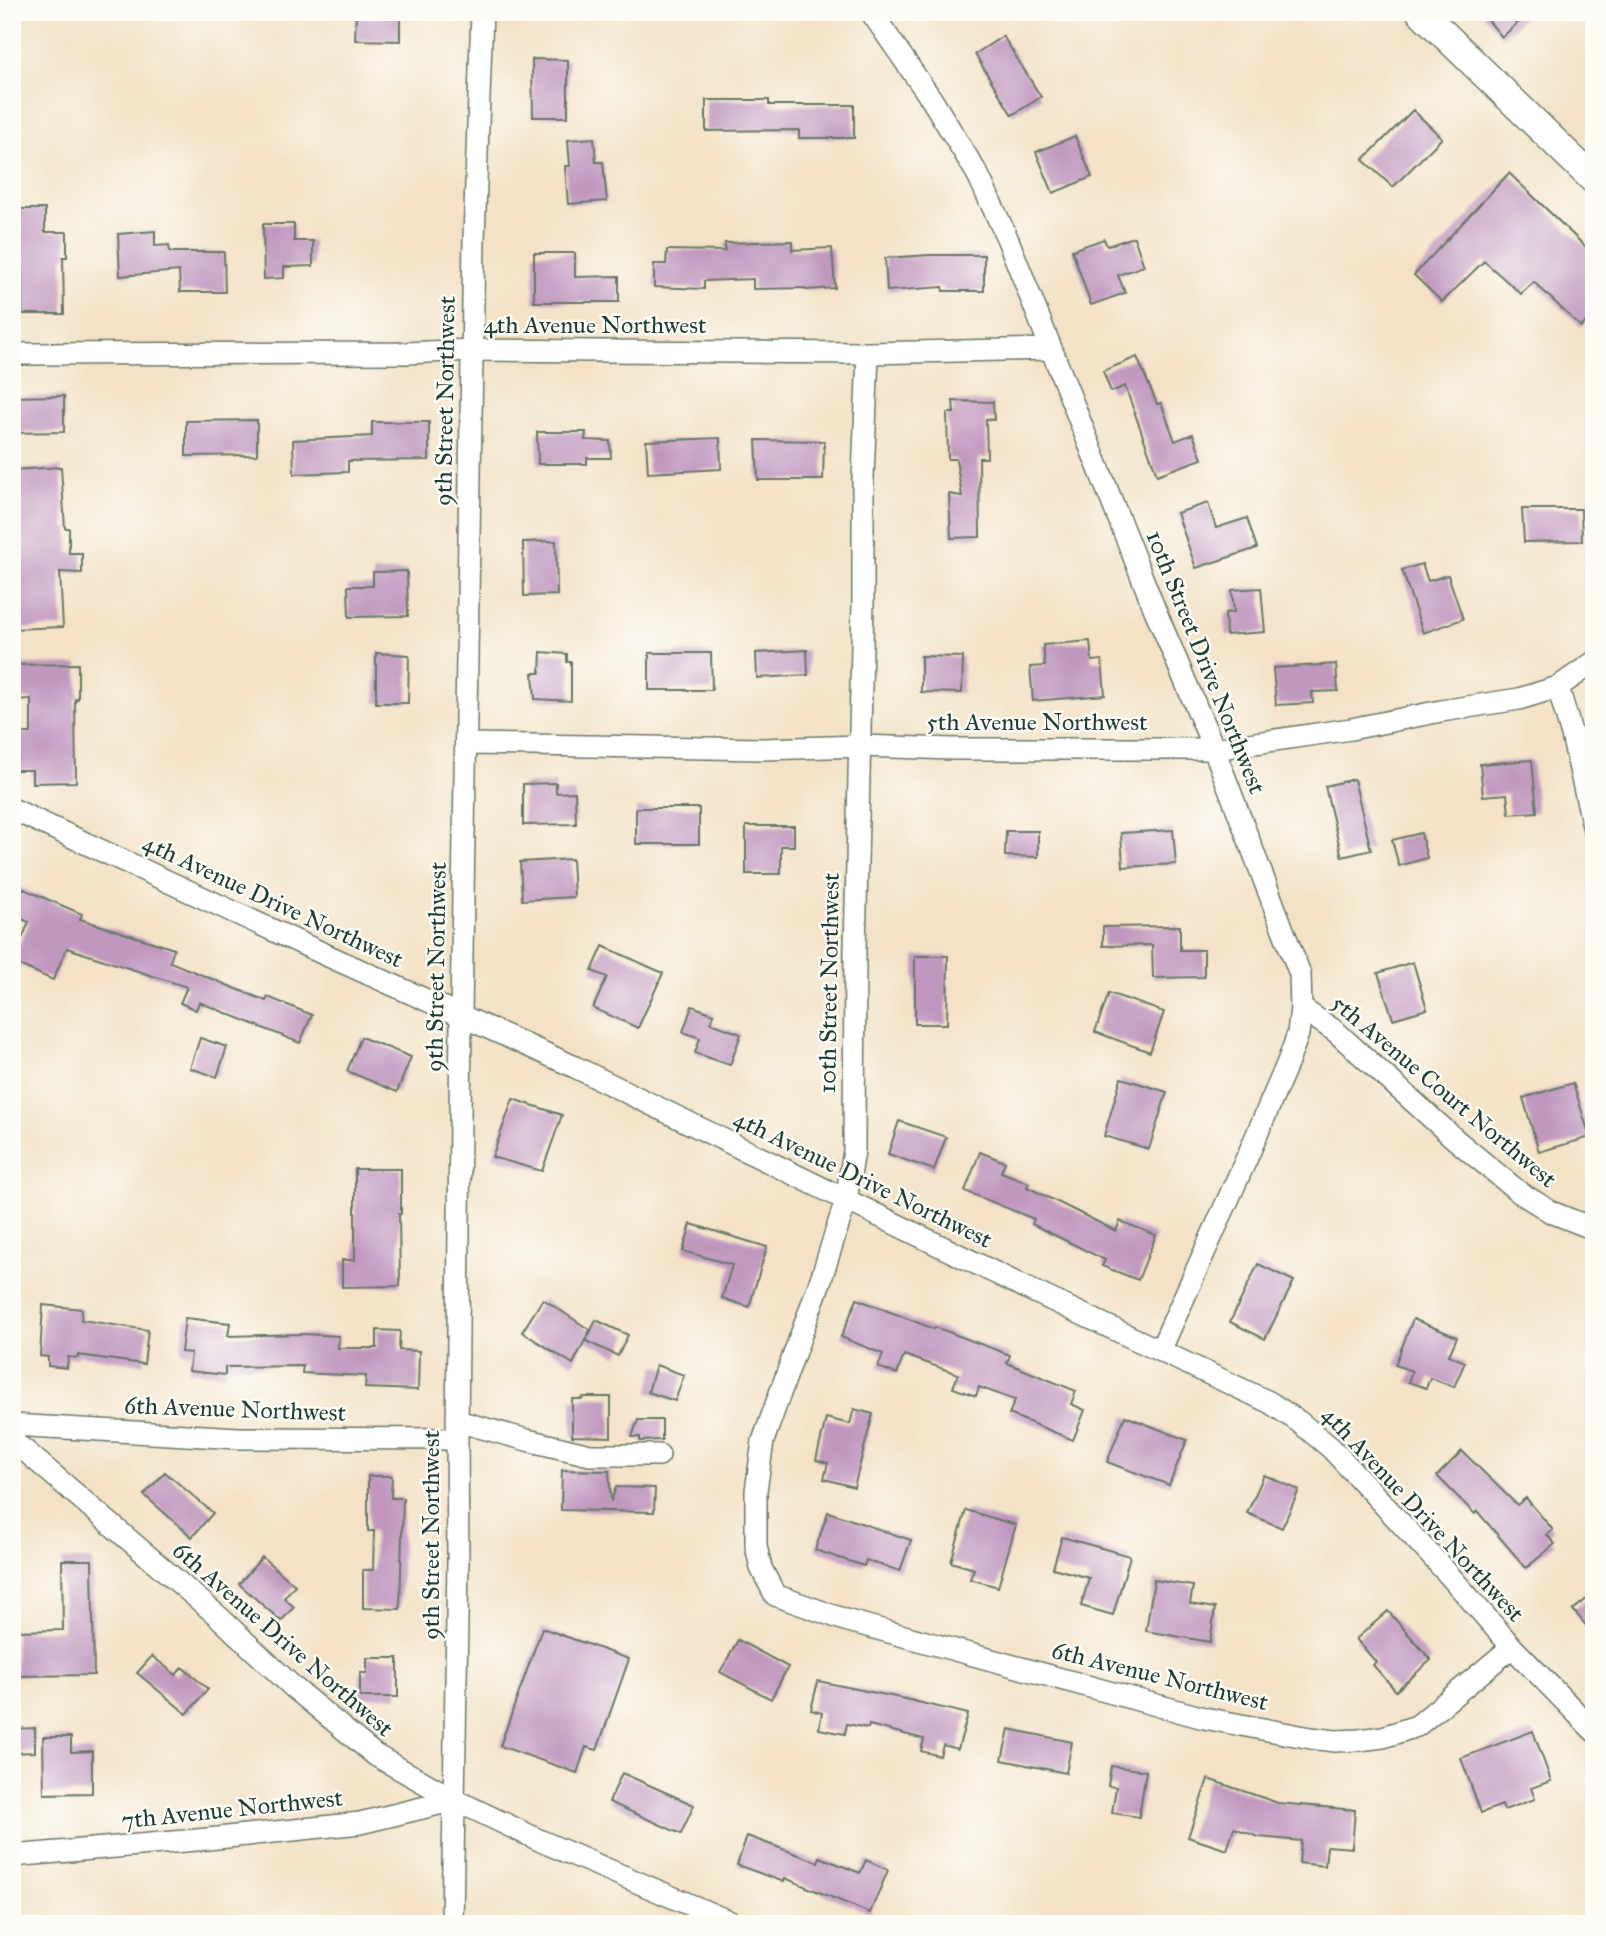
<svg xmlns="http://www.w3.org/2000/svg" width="1606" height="1936" font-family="'IM FELL Great Primer',serif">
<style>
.building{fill:#c098bf}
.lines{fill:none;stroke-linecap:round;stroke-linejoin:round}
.minor-casing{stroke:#697767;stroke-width:24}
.major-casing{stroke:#697767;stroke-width:31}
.minor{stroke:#fff;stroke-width:21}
.major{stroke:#fff;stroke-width:28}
.labels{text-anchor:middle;stroke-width:5;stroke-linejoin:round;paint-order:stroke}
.street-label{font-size:24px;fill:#1f3d34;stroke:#fdfcf7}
</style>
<rect width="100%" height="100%" fill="#fdfcf7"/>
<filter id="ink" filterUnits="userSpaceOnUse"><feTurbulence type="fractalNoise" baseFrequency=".0143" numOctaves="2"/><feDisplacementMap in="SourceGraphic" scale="14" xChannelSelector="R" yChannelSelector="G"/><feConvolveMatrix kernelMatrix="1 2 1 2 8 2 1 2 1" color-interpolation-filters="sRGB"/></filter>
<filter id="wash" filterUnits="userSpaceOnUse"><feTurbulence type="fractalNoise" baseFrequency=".00686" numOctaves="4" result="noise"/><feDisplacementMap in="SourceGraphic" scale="28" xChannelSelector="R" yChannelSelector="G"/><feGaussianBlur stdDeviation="1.57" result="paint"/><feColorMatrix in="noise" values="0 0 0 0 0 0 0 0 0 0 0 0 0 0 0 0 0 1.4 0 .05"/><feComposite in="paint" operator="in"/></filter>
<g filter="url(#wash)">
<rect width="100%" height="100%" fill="#f3e2c6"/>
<g id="blocks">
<!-- building -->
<path class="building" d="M 356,12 L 400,12 L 400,41 L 355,40 Z
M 1481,12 L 1530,12 L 1502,37 Z
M 1003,36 L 1041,97 L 1012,115 L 975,54 Z
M 532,59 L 568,60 L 568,117 L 533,117 Z
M 706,100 L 769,100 L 769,105 L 854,105 L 854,138 L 799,138 L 799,130 L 706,131 Z
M 1413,110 L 1442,138 L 1393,187 L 1363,160 Z
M 1075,136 L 1092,177 L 1053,193 L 1036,152 Z
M 594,138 L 596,162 L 603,162 L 607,201 L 568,204 L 565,166 L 570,166 L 568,140 Z
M 1509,173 L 1594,255 L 1594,315 L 1581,327 L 1534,282 L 1521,294 L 1484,261 L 1442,302 L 1414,275 Z
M 12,209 L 45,209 L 45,232 L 67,232 L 67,257 L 63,257 L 64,314 L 22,314 L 22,257 L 12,257 Z
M 263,224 L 294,224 L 294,241 L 313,241 L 313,266 L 284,267 L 284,278 L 264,279 Z
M 155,231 L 155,246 L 169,245 L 170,252 L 224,252 L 225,292 L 180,292 L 179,271 L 120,276 L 118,234 Z
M 1134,237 L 1144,266 L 1118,275 L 1125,293 L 1091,305 L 1072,250 L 1104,239 L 1107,246 Z
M 792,241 L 792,250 L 832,248 L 835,288 L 806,290 L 805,288 L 753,289 L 753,279 L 704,281 L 704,289 L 654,287 L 654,264 L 666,264 L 667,250 L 725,251 L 725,243 Z
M 534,253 L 575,253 L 575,277 L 619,276 L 619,302 L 534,302 Z
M 930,255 L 984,255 L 984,291 L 943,291 L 943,287 L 887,291 L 885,258 Z
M 1137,357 L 1157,404 L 1161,403 L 1175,441 L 1193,434 L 1202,459 L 1157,475 L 1125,386 L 1111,392 L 1103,371 Z
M 64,396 L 64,432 L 12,433 L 12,397 Z
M 953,401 L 993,402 L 994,420 L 986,419 L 987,458 L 979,458 L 980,537 L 951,538 L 949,494 L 962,496 L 956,459 L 948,459 L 947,413 L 954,413 Z
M 257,420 L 257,455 L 186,456 L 186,421 Z
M 372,422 L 429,422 L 429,460 L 348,461 L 348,472 L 294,474 L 293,440 L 372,436 Z
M 537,432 L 586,432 L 585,440 L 610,441 L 611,458 L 587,458 L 587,464 L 538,464 Z
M 720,438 L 721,469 L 648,473 L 646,441 Z
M 756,440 L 824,441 L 823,480 L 758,480 Z
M 61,467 L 65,528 L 69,528 L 69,553 L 82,553 L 82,573 L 60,572 L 63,627 L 12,629 L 12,527 L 14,527 L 12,470 Z
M 1208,503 L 1216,528 L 1247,518 L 1257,548 L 1196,568 L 1177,513 Z
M 1522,509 L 1581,509 L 1582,541 L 1524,542 Z
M 556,541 L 557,595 L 524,596 L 523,542 Z
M 1422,564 L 1428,581 L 1448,575 L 1463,619 L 1423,633 L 1402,570 Z
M 407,571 L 408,616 L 349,617 L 348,586 L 373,586 L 373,572 Z
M 1261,588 L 1265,632 L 1226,635 L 1225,613 L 1234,612 L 1232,590 Z
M 1090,641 L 1092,661 L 1102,660 L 1105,695 L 1033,701 L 1030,667 L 1045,666 L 1043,645 Z
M 807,650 L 808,675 L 757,678 L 756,653 Z
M 541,652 L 567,654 L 567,662 L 571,662 L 571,701 L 535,699 L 533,673 L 540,673 Z
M 376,653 L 409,655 L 408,703 L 376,703 Z
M 649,653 L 711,653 L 712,690 L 649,690 Z
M 921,656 L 963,657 L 962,693 L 921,692 Z
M 78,664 L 78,699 L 75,699 L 76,782 L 32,783 L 32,770 L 12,770 L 12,733 L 31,733 L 31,699 L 13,700 L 13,665 Z
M 1336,664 L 1338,691 L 1312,692 L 1313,703 L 1276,705 L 1273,668 Z
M 1532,760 L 1537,812 L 1509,814 L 1507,794 L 1483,796 L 1480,764 Z
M 1354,779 L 1371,850 L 1342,857 L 1325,786 Z
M 556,783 L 556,793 L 575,792 L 576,824 L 523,825 L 523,784 Z
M 636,808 L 699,808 L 699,844 L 636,844 Z
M 746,826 L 794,826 L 794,846 L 781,846 L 781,874 L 746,874 Z
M 1173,830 L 1176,864 L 1123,867 L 1121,833 Z
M 1006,831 L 1038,831 L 1038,857 L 1005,856 Z
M 1421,833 L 1427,858 L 1399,866 L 1392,840 Z
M 572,859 L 574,897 L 522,900 L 520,862 Z
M 19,887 L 82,914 L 80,919 L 174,949 L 170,962 L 266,1001 L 268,997 L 312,1015 L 300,1043 L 199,1002 L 196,1010 L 180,1003 L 187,987 L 67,948 L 53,980 L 12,962 L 29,922 L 12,915 L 12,901 Z
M 1180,926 L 1180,950 L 1204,950 L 1204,977 L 1153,978 L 1152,945 L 1103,946 L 1103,927 Z
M 603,946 L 663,973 L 638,1028 L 593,1008 L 607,977 L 592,971 Z
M 915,956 L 948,956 L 947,1024 L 915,1024 Z
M 1413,962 L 1427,1009 L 1393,1019 L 1378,973 Z
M 1109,993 L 1164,1012 L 1150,1052 L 1095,1032 Z
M 692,1006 L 714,1014 L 711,1023 L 741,1034 L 730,1065 L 695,1053 L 700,1038 L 683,1032 Z
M 361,1037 L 411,1057 L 397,1092 L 347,1071 Z
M 200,1038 L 227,1047 L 217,1077 L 190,1068 Z
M 1121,1078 L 1167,1092 L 1149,1149 L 1104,1136 Z
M 1573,1083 L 1590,1137 L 1539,1152 L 1523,1098 Z
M 513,1099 L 562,1115 L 542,1171 L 492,1157 Z
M 899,1121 L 946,1137 L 934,1170 L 888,1154 Z
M 980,1152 L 1005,1162 L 1001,1172 L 1029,1183 L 1027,1187 L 1116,1231 L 1120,1221 L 1156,1235 L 1138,1280 L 1102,1266 L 1105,1260 L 1032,1224 L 1034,1219 L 965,1191 Z
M 355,1169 L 401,1169 L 401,1214 L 399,1214 L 400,1286 L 342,1287 L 342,1260 L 355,1260 Z
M 691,1224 L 767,1247 L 749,1307 L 722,1298 L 732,1265 L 683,1251 Z
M 1258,1264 L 1294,1281 L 1265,1339 L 1230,1322 Z
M 543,1299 L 590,1330 L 573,1364 L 522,1332 Z
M 857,1299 L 934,1329 L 935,1327 L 1010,1355 L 1007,1363 L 1076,1391 L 1071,1404 L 1085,1410 L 1073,1440 L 1009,1414 L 1015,1400 L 979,1387 L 976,1396 L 953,1388 L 958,1374 L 904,1355 L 897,1374 L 878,1367 L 883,1354 L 841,1337 Z
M 43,1305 L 82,1309 L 81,1320 L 148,1330 L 144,1364 L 78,1355 L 78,1358 L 68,1357 L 67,1368 L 48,1366 L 48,1357 L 40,1356 Z
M 185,1318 L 230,1323 L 228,1336 L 304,1334 L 339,1336 L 338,1348 L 377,1348 L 377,1330 L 400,1331 L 399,1350 L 419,1351 L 418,1390 L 365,1388 L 366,1376 L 302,1373 L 303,1366 L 225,1367 L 225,1375 L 189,1371 L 191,1353 L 181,1352 Z
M 1413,1319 L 1457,1337 L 1449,1355 L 1465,1362 L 1454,1387 L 1430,1378 L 1426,1388 L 1408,1382 L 1412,1371 L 1395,1365 Z
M 596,1320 L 628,1335 L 618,1356 L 586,1341 Z
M 656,1365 L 684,1375 L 675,1401 L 648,1392 Z
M 583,1397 L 611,1397 L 611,1437 L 572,1436 L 572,1399 L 583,1399 Z
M 854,1409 L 873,1414 L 854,1487 L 824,1479 L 828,1463 L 816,1460 L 826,1418 L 850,1424 Z
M 1125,1416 L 1187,1440 L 1169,1485 L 1107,1462 Z
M 638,1420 L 662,1420 L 662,1440 L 640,1441 L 640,1437 L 632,1437 Z
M 1462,1451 L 1517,1505 L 1526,1498 L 1553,1530 L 1547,1535 L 1555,1544 L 1526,1568 L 1477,1511 L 1475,1514 L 1437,1476 Z
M 562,1470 L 609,1471 L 611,1502 L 616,1487 L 655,1488 L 654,1512 L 561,1510 Z
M 165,1472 L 213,1513 L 192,1537 L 144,1495 Z
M 1264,1475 L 1299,1490 L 1282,1528 L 1247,1513 Z
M 368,1476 L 392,1476 L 391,1498 L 403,1498 L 400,1609 L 363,1608 L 363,1570 L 373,1570 L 374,1531 L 368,1531 Z
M 966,1510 L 1016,1525 L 998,1587 L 970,1579 L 974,1569 L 951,1562 Z
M 828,1512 L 911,1540 L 900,1571 L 866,1560 L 864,1566 L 815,1550 Z
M 1062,1537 L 1130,1556 L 1113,1615 L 1081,1606 L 1089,1578 L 1053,1568 Z
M 262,1557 L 295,1585 L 284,1598 L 294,1607 L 281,1621 L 239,1584 Z
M 62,1560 L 92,1560 L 94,1675 L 16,1676 L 15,1631 L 63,1630 Z
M 1154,1580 L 1193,1586 L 1190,1604 L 1215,1608 L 1210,1642 L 1146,1631 Z
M 1594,1593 L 1594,1635 L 1573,1610 Z
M 1388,1611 L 1431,1660 L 1396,1691 L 1373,1665 L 1376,1662 L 1356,1639 Z
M 542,1628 L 629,1659 L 597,1750 L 586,1747 L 577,1773 L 500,1746 Z
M 738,1640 L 788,1667 L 771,1699 L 720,1672 Z
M 152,1656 L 176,1675 L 182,1667 L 208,1689 L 187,1714 L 137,1673 Z
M 367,1658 L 398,1658 L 398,1697 L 360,1697 L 360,1673 L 367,1673 Z
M 818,1681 L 905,1699 L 968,1714 L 958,1749 L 943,1745 L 940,1756 L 921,1751 L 924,1739 L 869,1725 L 868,1728 L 847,1724 L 845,1734 L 819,1729 L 822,1713 L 811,1710 Z
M 35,1728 L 35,1752 L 12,1753 L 12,1729 Z
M 1009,1729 L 1072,1742 L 1066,1773 L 1002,1760 Z
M 1533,1731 L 1551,1781 L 1531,1788 L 1535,1799 L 1504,1810 L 1502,1805 L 1481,1813 L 1461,1758 Z
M 43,1737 L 71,1737 L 71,1752 L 92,1751 L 92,1793 L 44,1794 Z
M 1111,1766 L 1146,1771 L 1139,1817 L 1112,1813 L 1116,1787 L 1108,1786 Z
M 622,1773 L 694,1805 L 681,1834 L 609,1802 Z
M 1208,1779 L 1278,1803 L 1355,1810 L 1352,1848 L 1327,1846 L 1325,1866 L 1299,1863 L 1301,1841 L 1259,1837 L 1234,1828 L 1227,1850 L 1188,1837 Z
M 747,1836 L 818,1862 L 820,1857 L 860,1873 L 866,1860 L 888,1870 L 870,1913 L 785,1878 L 784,1882 L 737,1865 Z"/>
</g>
</g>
<g filter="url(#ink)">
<use href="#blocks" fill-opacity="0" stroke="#697767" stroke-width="2"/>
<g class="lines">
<defs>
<path id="minor" d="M 871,12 L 932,100 L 978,175 L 1008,240 L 1155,610 L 1214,749 L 1300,974 L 1301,1008 L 1298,1034 L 1288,1062 L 1249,1153 L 1160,1351
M 868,353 L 863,478 L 863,602 L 855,950 L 854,1151 L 846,1200 L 822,1276 L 763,1441 L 756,1491 L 756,1546 L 761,1568 L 775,1595 L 845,1620 L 1204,1718 L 1311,1738 L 1335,1741 L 1359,1740 L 1383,1737 L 1417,1726 L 1512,1647
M 12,354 L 405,353 L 472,350 L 868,353 L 1051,349
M 1558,687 L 1572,735 L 1594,830
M 466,744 L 764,749 L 860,746 L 954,749 L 1214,749 L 1351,729 L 1441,711 L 1519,699 L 1558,687 L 1594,662
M 12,809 L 324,954 L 575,1067 L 1024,1287 L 1269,1402 L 1298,1421 L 1331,1448 L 1449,1575 L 1512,1647 L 1594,1731
M 1301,1008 L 1335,1031 L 1456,1140 L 1519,1192 L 1551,1212 L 1594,1229
M 457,1421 L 527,1440 L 590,1455 L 659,1455
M 12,1425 L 239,1438 L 457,1439
M 12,1442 L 23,1449 L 219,1617 L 293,1687 L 375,1755 L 455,1800 L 541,1841 L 735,1924
M 12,1856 L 208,1839 L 360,1823 L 455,1800
M 452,1924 L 458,1559 L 457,1439 L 461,1015 L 474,239 L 482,12"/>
<path id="major" d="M 1421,12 L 1594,180"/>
</defs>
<!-- minor casing -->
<use href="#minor" class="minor-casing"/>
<!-- major casing -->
<use href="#major" class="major-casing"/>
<!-- minor -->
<use href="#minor" class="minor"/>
<!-- major -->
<use href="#major" class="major"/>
</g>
</g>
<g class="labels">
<!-- street labels -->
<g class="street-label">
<text x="595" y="333">4th Avenue Northwest</text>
<text transform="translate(445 401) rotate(-89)" y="8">9th Street Northwest</text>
<text transform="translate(1206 662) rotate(68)" y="8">10th Street Drive Northwest</text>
<text x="1037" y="730">5th Avenue Northwest</text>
<text transform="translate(273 901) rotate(25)" y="8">4th Avenue Drive Northwest</text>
<text transform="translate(436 967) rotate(-89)" y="8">9th Street Northwest</text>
<text transform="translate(829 983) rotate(-89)" y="8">10th Street Northwest</text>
<text transform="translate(1444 1091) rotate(40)" y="8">5th Avenue Court Northwest</text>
<text transform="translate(863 1179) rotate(26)" y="8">4th Avenue Drive Northwest</text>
<text transform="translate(235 1409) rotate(2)" y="8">6th Avenue Northwest</text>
<text transform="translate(1423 1514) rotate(47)" y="8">4th Avenue Drive Northwest</text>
<text transform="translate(431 1535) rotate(-90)" y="8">9th Street Northwest</text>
<text transform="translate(283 1639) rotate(41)" y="8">6th Avenue Drive Northwest</text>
<text transform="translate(1160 1676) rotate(14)" y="8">6th Avenue Northwest</text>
<text transform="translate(232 1809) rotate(-6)" y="8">7th Avenue Northwest</text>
</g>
</g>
<!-- margin -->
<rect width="1606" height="1936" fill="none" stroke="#fdfcf7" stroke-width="42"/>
</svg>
